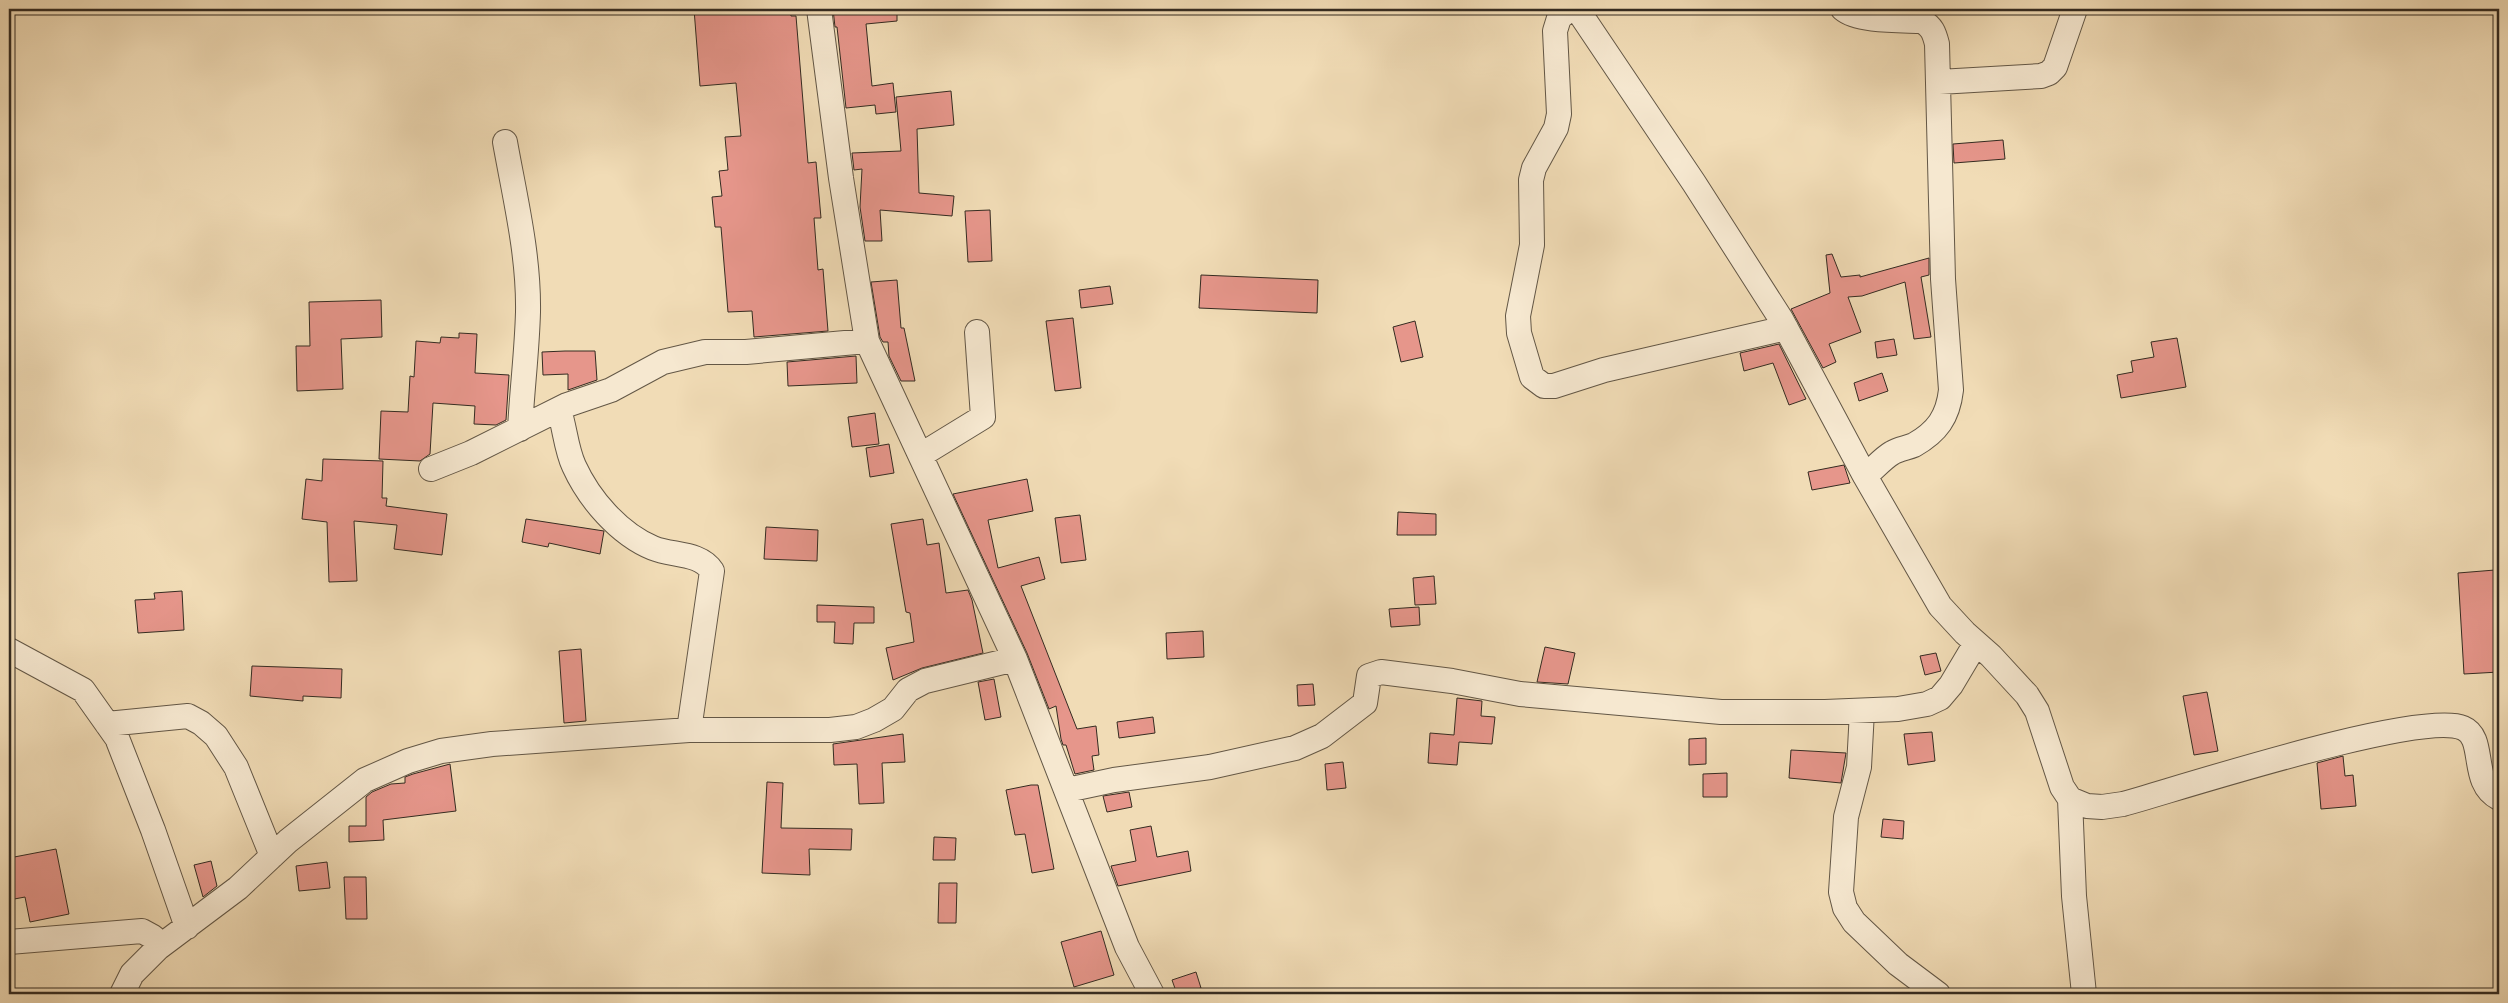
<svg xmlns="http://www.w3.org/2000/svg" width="2508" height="1003" font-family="'Gentium Book Plus',serif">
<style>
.building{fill:#e6968b;stroke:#342b21}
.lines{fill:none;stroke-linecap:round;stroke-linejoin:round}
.minor-casing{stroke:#635746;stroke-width:26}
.minor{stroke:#f6e8d0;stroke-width:24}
</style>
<rect width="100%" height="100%" fill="#f1dcb6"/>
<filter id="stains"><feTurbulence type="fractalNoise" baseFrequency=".004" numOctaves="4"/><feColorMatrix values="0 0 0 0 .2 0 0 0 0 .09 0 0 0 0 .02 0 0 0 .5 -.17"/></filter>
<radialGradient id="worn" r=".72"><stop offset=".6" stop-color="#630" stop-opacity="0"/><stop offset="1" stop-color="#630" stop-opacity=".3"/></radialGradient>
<!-- building -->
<path class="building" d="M 694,9 L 790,9 L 791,16 L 796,16 L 808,163 L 816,162 L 821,218 L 814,218 L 818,270 L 823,269 L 828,331 L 754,337 L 752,311 L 728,312 L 721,227 L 715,227 L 712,197 L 722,196 L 719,171 L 728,170 L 725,137 L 741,136 L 736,83 L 700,86 Z
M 833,9 L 897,9 L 897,21 L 866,24 L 872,86 L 893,83 L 896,112 L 876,114 L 875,105 L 846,108 L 837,27 L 835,27 Z
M 951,91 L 954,125 L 917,129 L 919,193 L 954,196 L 952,216 L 880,210 L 882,241 L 865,241 L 860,207 L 862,169 L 854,170 L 852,153 L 901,151 L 896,97 Z
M 2003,140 L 2005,159 L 1954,163 L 1953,144 Z
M 990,210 L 992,261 L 968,262 L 965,211 Z
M 1832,254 L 1841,277 L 1860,275 L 1860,277 L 1929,258 L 1929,275 L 1921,277 L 1931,337 L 1914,339 L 1905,282 L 1862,296 L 1848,297 L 1861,332 L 1829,344 L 1836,362 L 1823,368 L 1791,309 L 1830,293 L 1826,255 Z
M 1201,275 L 1318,280 L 1317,313 L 1199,308 Z
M 897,280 L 901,328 L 904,328 L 915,381 L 901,381 L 889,356 L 888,342 L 883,342 L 880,337 L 871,282 Z
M 1110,286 L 1113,304 L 1081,308 L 1079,290 Z
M 381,300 L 382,337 L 341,339 L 343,389 L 297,391 L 296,346 L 310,346 L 309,302 Z
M 1073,318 L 1081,388 L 1055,391 L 1046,321 Z
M 1415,321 L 1423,357 L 1401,362 L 1393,327 Z
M 459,333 L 477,334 L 475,373 L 509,375 L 506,420 L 496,425 L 474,424 L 475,406 L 433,403 L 430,454 L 420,461 L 379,459 L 381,411 L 408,412 L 410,376 L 414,377 L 416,341 L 440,343 L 441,337 L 459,338 Z
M 2177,338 L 2186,387 L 2121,398 L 2117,375 L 2133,372 L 2131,361 L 2154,357 L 2151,342 Z
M 1894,339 L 1897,355 L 1877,358 L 1875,342 Z
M 1779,344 L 1806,399 L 1789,405 L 1773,363 L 1744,371 L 1740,353 Z
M 565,351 L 595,351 L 597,380 L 568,390 L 568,374 L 543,375 L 542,352 Z
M 856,356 L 857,383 L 788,386 L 787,362 Z
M 1882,373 L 1888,391 L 1859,401 L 1854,383 Z
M 875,413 L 879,444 L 852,447 L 848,417 Z
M 889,444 L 894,473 L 870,477 L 866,448 Z
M 323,459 L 383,461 L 382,498 L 387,498 L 386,506 L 447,514 L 442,555 L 394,549 L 397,525 L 354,521 L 357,581 L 329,582 L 327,522 L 302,519 L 306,479 L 322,481 Z
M 1844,465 L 1850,483 L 1812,490 L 1808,472 Z
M 1027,479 L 1033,511 L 988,520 L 998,568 L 1039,557 L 1045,579 L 1021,586 L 1077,729 L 1096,726 L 1099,755 L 1092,756 L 1094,770 L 1075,774 L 1066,745 L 1063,745 L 1061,739 L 1056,706 L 1049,709 L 1027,653 L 953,494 Z
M 1398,512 L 1436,514 L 1436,535 L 1397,535 Z
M 1080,515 L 1086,560 L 1061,563 L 1055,518 Z
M 526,519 L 604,531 L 600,554 L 549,543 L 548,547 L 522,542 Z
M 923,519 L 927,545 L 939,543 L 946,593 L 968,590 L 972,600 L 983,653 L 922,668 L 893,680 L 886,648 L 914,642 L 910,613 L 906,612 L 891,524 Z
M 766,527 L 818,530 L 817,561 L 764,559 Z
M 2495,570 L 2499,672 L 2464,674 L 2458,573 Z
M 1434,576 L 1436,604 L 1415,605 L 1413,578 Z
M 182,591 L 184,630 L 138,633 L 135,600 L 155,599 L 154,593 Z
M 817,605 L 874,607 L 874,623 L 854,623 L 853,644 L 834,643 L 835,622 L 817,622 Z
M 1419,607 L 1420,625 L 1391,627 L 1389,609 Z
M 1203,631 L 1204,657 L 1167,659 L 1166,633 Z
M 1545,647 L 1575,653 L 1568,684 L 1537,682 Z
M 581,649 L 586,721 L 564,723 L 559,651 Z
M 1936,653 L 1941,671 L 1925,675 L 1920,656 Z
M 252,666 L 342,669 L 341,698 L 303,696 L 303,701 L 250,696 Z
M 994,679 L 1001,717 L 985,720 L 978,682 Z
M 1313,684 L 1315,705 L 1298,706 L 1297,685 Z
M 2207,692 L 2218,751 L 2194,755 L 2183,696 Z
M 1457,698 L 1482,701 L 1481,716 L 1495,717 L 1492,744 L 1459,742 L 1457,765 L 1428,763 L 1430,733 L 1454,735 Z
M 1153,717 L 1155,733 L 1119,738 L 1117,722 Z
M 1932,732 L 1935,761 L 1908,765 L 1904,734 Z
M 903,734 L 905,762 L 882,763 L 884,803 L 859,804 L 857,764 L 834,765 L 833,744 Z
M 1706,738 L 1706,764 L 1689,765 L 1689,739 Z
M 1791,750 L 1846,753 L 1841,783 L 1789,778 Z
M 2343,756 L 2345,776 L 2353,775 L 2356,806 L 2321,809 L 2317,763 Z
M 1343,762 L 1346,788 L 1327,790 L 1325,764 Z
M 450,764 L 456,811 L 383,820 L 384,840 L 349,842 L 349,826 L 366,826 L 366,797 L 372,792 L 391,784 L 405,783 L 405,777 L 413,774 Z
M 1727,773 L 1727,797 L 1703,797 L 1703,774 Z
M 767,782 L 783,783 L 781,828 L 852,829 L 851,850 L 809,849 L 810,875 L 762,873 Z
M 1031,785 L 1038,785 L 1054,869 L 1032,873 L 1025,834 L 1015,835 L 1006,790 Z
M 1129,792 L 1132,807 L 1107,812 L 1103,796 Z
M 1883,819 L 1904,821 L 1903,839 L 1881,837 Z
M 1151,826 L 1157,857 L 1188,851 L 1191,871 L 1118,886 L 1111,866 L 1136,861 L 1130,830 Z
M 934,837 L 956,838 L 955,860 L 933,860 Z
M 56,849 L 69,914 L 30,922 L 25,897 L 9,900 L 9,858 Z
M 211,861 L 217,886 L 203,897 L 194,865 Z
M 327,862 L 330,888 L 299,891 L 296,866 Z
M 344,877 L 366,877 L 367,919 L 346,919 Z
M 939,883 L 957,883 L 956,923 L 938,923 Z
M 1101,931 L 1114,975 L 1074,987 L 1061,942 Z
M 1196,972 L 1201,988 L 1177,994 L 1172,980 Z"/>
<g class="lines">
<defs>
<path id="minor" d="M 819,9 L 841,178 L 867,341 L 1015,659 L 1127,947 L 1152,994
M 1570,9 L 1559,18 L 1555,31 L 1559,114 L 1556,128 L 1534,168 L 1531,180 L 1532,245 L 1518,316 L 1519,333 L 1532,377 L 1544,386 L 1554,386 L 1604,370 L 1786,328
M 1577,9 L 1694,183 L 1781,319 L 1865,476 L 1940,606 L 1965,633 L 1991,656 L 2027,695 L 2037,711 L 2062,787 L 2070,799 L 2087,806 L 2102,807 L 2123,804 C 2181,788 2420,710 2463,728 C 2487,738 2469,783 2499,798
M 1843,9 C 1858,22 1902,20 1922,21 C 1932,27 1934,32 1937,44 L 1943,279 L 1951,390 C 1948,417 1937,432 1914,445 C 1907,448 1898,449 1892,453 C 1882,459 1874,469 1865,476
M 1939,82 L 2041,76 L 2049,73 L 2055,67 L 2075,9
M 505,142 C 515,198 529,255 528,312 C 527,351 522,390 520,429
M 559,410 C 565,428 566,449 574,466 C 589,499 619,534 653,548 C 672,556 700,552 712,571 L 689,730
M 921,455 L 983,417 L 977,332
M 431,469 L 471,453 L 567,405 L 611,390 L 663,362 L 705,352 L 746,352 L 867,341
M 9,650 L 83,690 L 117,738 L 153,830 L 187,927
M 1862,711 L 1859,767 L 1846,817 L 1841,892 L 1845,908 L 1854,922 L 1898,964 L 1938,994
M 107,724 L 188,716 L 201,723 L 216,736 L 236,767 L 272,856
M 1067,790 L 1114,780 L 1210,767 L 1295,748 L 1322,736 L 1365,703 L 1369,676 L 1381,672 L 1452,681 L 1520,694 L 1721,712 L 1825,712 L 1898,709 L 1927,704 L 1940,698 L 1951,685 L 1976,643
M 2070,799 L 2074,896 L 2084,994
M 9,942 L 142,931 L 153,937 L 158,948
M 122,994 L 132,974 L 158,948 L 238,888 L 288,841 L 365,780 L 408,761 L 441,751 L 492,744 L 689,730 L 830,730 L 856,727 L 874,720 L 893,709 L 908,690 L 925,681 L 1015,659"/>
</defs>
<!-- minor casing -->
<use href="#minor" class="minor-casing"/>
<!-- minor -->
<use href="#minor" class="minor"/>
</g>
<!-- margin -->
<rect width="2508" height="1003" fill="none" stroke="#f1dcb6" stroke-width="30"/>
<rect x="10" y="10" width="2488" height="983" fill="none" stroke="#342b21" stroke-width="2.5"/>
<rect x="15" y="15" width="2478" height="973" fill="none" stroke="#342b21"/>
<rect width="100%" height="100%" filter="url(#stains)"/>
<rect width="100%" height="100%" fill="url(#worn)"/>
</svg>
